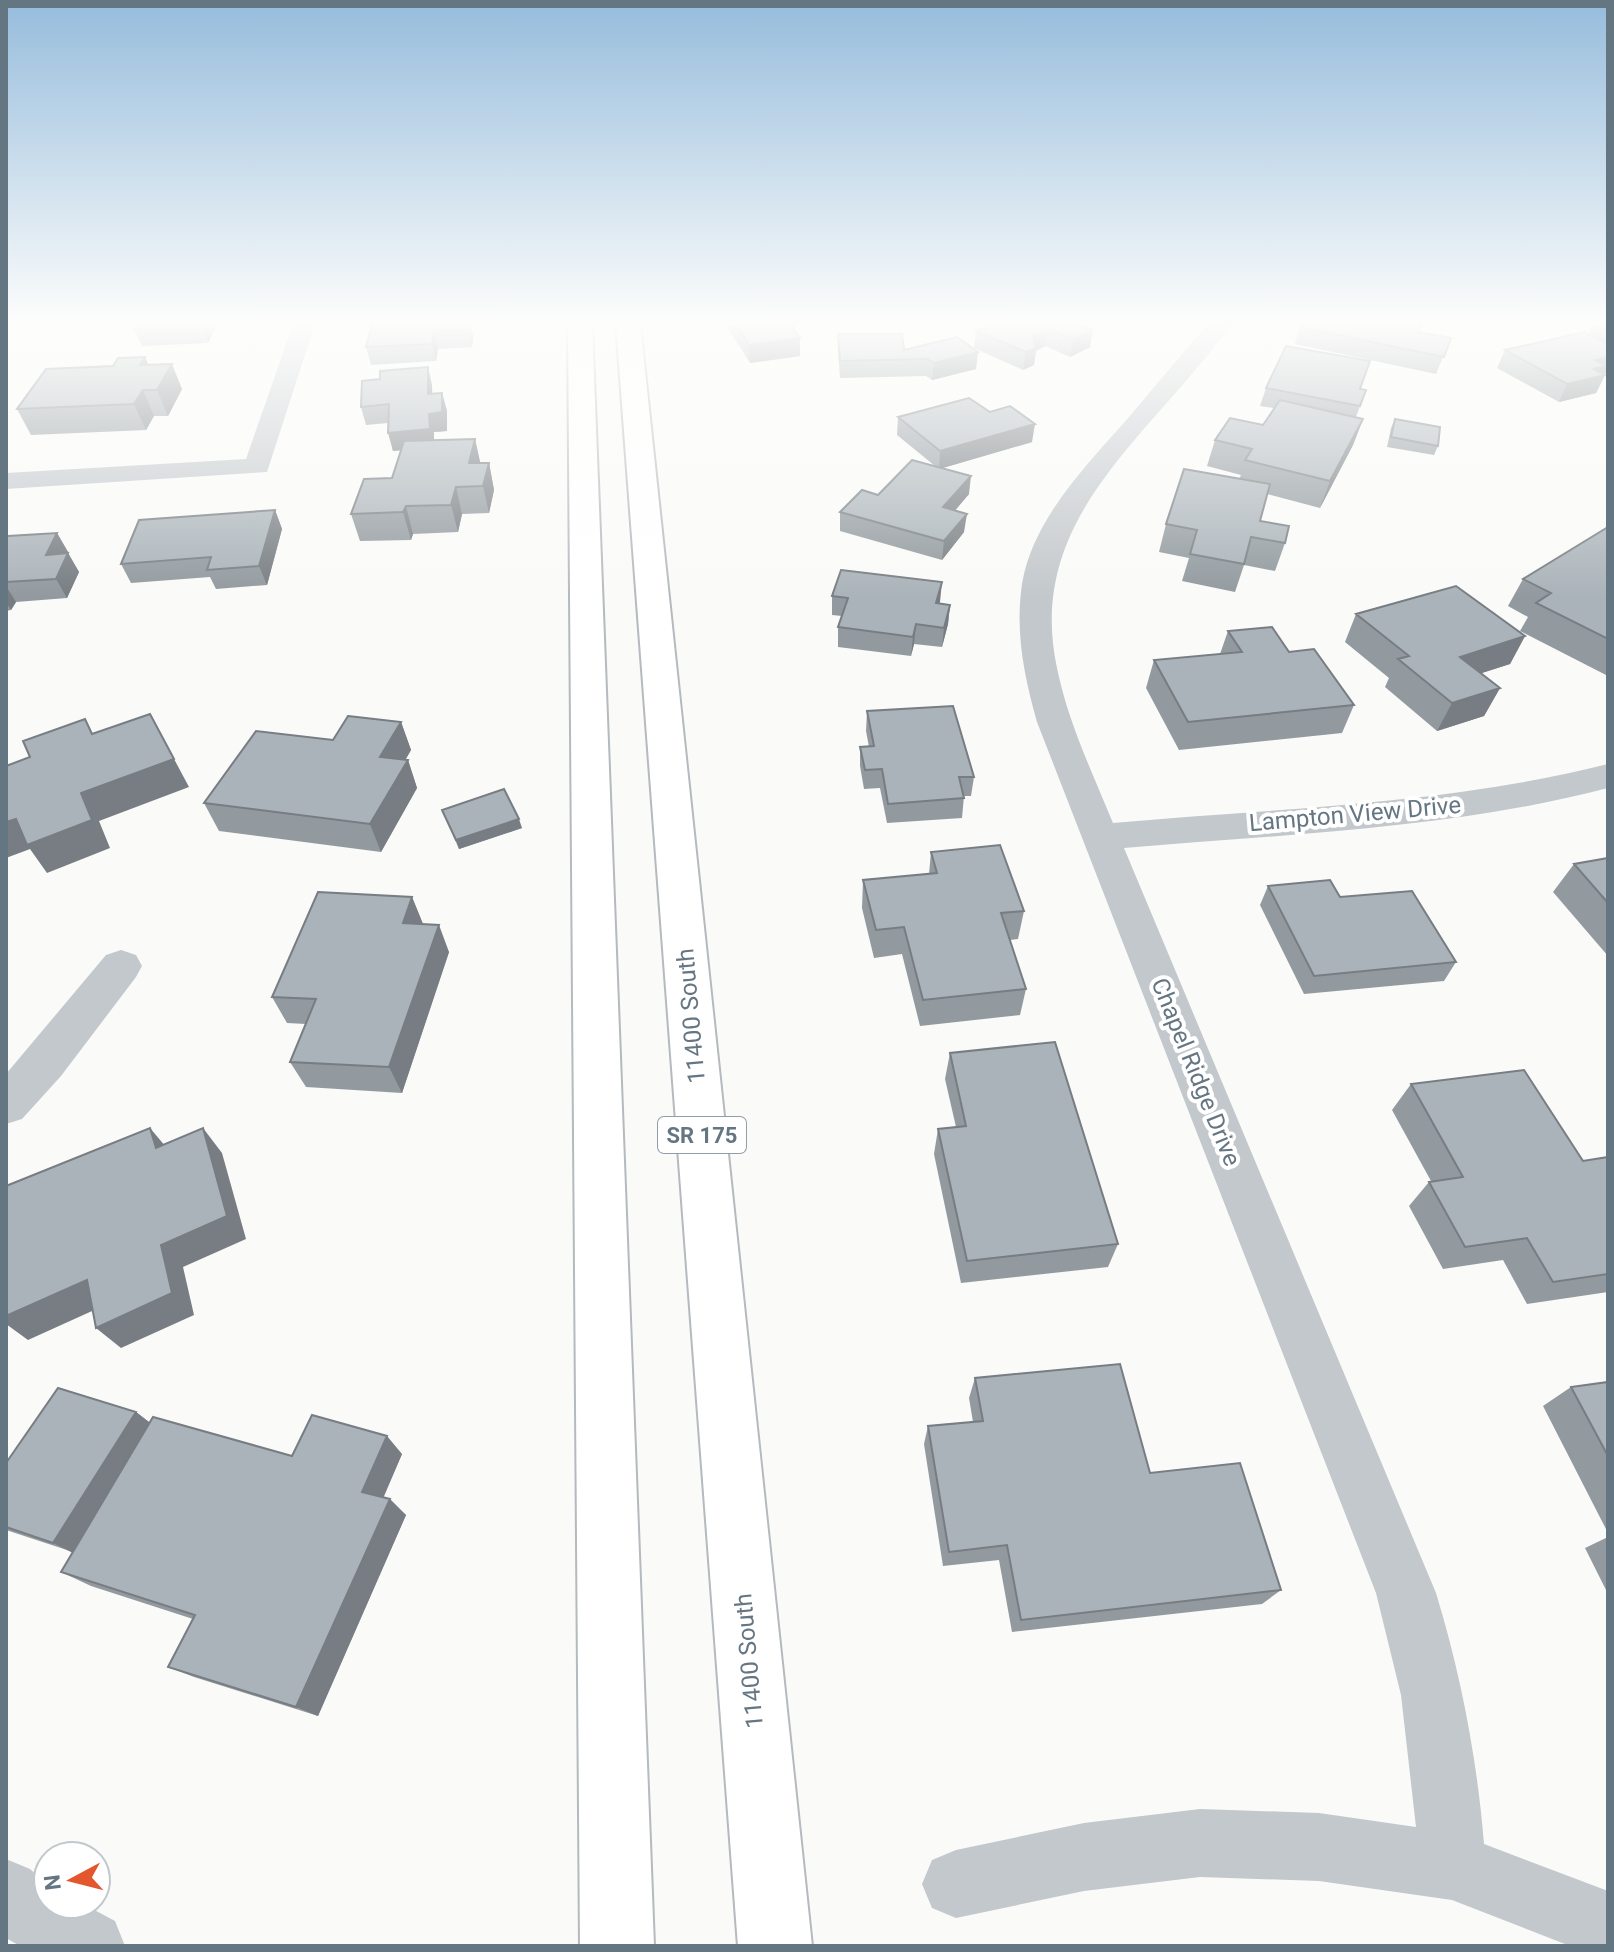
<svg xmlns="http://www.w3.org/2000/svg" width="1614" height="1952" font-family="Roboto,sans-serif">
<style>
.lines{fill:none;stroke-linecap:round;stroke-linejoin:round}
.primary-casing{stroke:#b5babe;stroke-width:4}
.street{fill:#c3c8cc;fill-rule:evenodd}
.primary{fill:#fff;fill-rule:evenodd}
.wall{fill:#929a9f}
.shaded-wall{fill:#777d82}
.building{fill:#aab3b9;stroke:#777d82;stroke-width:2}
.labels{text-anchor:middle;stroke-width:8;stroke-linejoin:round;paint-order:stroke}
.shield{fill:#fff;stroke:#939fa8;stroke-width:2}
.shield-label{font-size:22px;font-weight:bold;fill:#657683}
.street-label{font-size:24px;fill:#657683;stroke:#fff}
</style>
<rect width="100%" height="100%" fill="#fafaf8"/>
<g class="lines">
<defs>
<path id="primary" d="M 568,324 L 592,324 L 654,1946 L 580,1946 Z
M 616,324 L 640,324 L 812,1946 L 738,1946 Z"/>
</defs>
<!-- primary casing -->
<use href="#primary" class="primary-casing"/>
<!-- street -->
<path class="street" d="M 293,324 L 315,324 L 267,472 L 6,489 L 6,473 L 246,459 Z
M 1208,324 L 1231,324 C 1154,435 1024,515 1057,668 C 1068,722 1092,772 1113,823 C 1278,808 1447,805 1608,764 L 1608,788 C 1451,829 1286,834 1124,848 L 1436,1593 C 1461,1675 1477,1758 1484,1844 L 1608,1891 L 1608,1946 L 1570,1946 L 1452,1900 L 1319,1881 L 1200,1877 L 1084,1891 L 956,1918 L 932,1908 L 922,1884 L 932,1860 L 956,1850 L 1084,1823 L 1200,1809 L 1319,1813 L 1416,1827 L 1401,1695 L 1376,1593 L 1037,722 C 1024,676 1015,632 1022,584 C 1033,518 1087,465 1129,417 C 1155,386 1181,355 1208,324 Z
M 121,950 L 136,955 L 142,966 L 136,977 L 61,1076 L 22,1119 L 6,1124 L 6,1074 L 106,955 Z
M 6,1859 L 30,1869 L 48,1885 L 48,1904 L 83,1904 L 115,1921 L 125,1946 L 20,1946 L 6,1938 Z"/>
<!-- primary -->
<use href="#primary" class="primary"/>
</g>
<!-- wall -->
<path class="wall" d="M 137,324 L 217,324 L 208,343 L 142,346 L 134,329 Z
M 372,324 L 470,324 L 473,336 L 472,347 L 438,349 L 436,361 L 371,365 L 366,347 Z
M 728,324 L 795,324 L 795,331 L 800,338 L 800,356 L 750,363 L 728,328 Z
M 1079,324 L 1090,347 L 1070,357 L 1045,346 L 1036,351 L 1034,365 L 1023,370 L 974,348 L 976,331 Z
M 1590,324 L 1608,324 L 1608,373 L 1603,374 L 1605,375 L 1596,393 L 1559,402 L 1497,368 L 1505,350 L 1590,335 Z
M 1300,327 L 1418,332 L 1451,338 L 1436,374 L 1295,344 Z
M 838,334 L 904,350 L 976,369 L 932,380 L 926,376 L 840,378 L 838,351 Z
M 149,364 L 182,389 L 168,416 L 154,416 L 146,430 L 31,435 L 17,409 Z
M 432,385 L 432,394 L 442,393 L 447,411 L 447,431 L 434,432 L 434,440 L 475,439 L 480,463 L 489,463 L 494,490 L 489,513 L 462,514 L 458,532 L 413,534 L 411,540 L 360,541 L 351,514 L 392,478 L 402,450 L 393,451 L 388,423 L 366,425 L 361,407 Z
M 1266,388 L 1366,390 L 1356,417 L 1363,419 L 1353,445 L 1320,508 L 1267,494 L 1260,521 L 1285,543 L 1275,571 L 1244,565 L 1235,592 L 1182,581 L 1189,558 L 1159,552 L 1166,524 L 1239,479 L 1241,475 L 1207,466 L 1215,440 L 1263,425 L 1274,408 L 1260,406 Z
M 898,417 L 1032,442 L 943,468 L 969,494 L 955,510 L 964,532 L 942,560 L 840,531 L 840,512 L 878,495 L 935,466 L 897,435 Z
M 1395,419 L 1438,446 L 1434,455 L 1387,447 L 1391,428 Z
M 275,510 L 282,529 L 267,585 L 216,589 L 210,577 L 131,583 L 121,564 Z
M 1608,527 L 1608,674 L 1606,675 L 1520,631 L 1528,617 L 1508,606 L 1523,579 Z
M 57,533 L 68,552 L 67,553 L 68,553 L 79,572 L 67,598 L 16,602 L 11,610 L 6,611 L 6,538 Z
M 832,596 L 950,605 L 948,624 L 942,647 L 914,644 L 911,656 L 838,647 L 838,627 L 842,616 L 832,615 Z
M 1356,614 L 1525,636 L 1510,664 L 1481,673 L 1500,688 L 1484,716 L 1437,731 L 1385,687 L 1389,678 L 1345,642 Z
M 1228,631 L 1289,652 L 1354,705 L 1342,733 L 1179,750 L 1146,688 L 1154,660 L 1220,654 Z
M 867,711 L 974,777 L 971,796 L 964,796 L 962,818 L 887,823 L 880,788 L 864,789 L 860,766 L 860,747 L 869,747 L 866,731 Z
M 401,722 L 411,750 L 405,760 L 408,760 L 417,788 L 381,852 L 219,831 L 204,803 L 333,740 Z
M 442,810 L 522,828 L 459,849 Z
M 931,852 L 1024,911 L 1018,939 L 1010,940 L 1026,989 L 1020,1015 L 920,1026 L 902,954 L 874,958 L 862,908 L 863,880 L 929,874 Z
M 1608,858 L 1608,956 L 1553,892 L 1574,864 Z
M 1268,886 L 1340,897 L 1456,962 L 1444,981 L 1304,994 L 1260,905 Z
M 412,897 L 423,924 L 449,952 L 402,1093 L 306,1087 L 290,1062 L 306,1024 L 287,1023 L 272,997 Z
M 950,1053 L 1118,1244 L 1108,1267 L 961,1283 L 934,1154 L 938,1129 L 956,1127 L 945,1079 Z
M 1411,1084 L 1583,1161 L 1608,1157 L 1608,1292 L 1527,1304 L 1503,1260 L 1443,1269 L 1409,1206 L 1429,1182 L 1431,1181 L 1392,1110 Z
M 975,1378 L 1150,1473 L 1281,1590 L 1262,1604 L 1012,1632 L 999,1560 L 943,1566 L 924,1444 L 928,1426 L 973,1422 L 969,1398 Z
M 1608,1382 L 1608,1533 L 1543,1406 L 1571,1387 Z
M 136,1412 L 150,1423 L 292,1456 L 402,1454 L 383,1497 L 406,1515 L 318,1716 L 194,1677 L 168,1667 L 193,1619 L 91,1586 L 61,1572 L 73,1552 L 6,1530 L 6,1463 Z
M 1608,1537 L 1608,1594 L 1585,1548 Z"/>
<!-- shaded-wall -->
<path class="shaded-wall" d="M 202,324 L 217,324 L 208,343 L 202,326 Z
M 469,324 L 470,324 L 473,336 L 472,347 L 468,330 Z
M 1048,329 L 1045,346 L 1036,351 L 1034,365 L 1023,370 L 1026,352 L 1033,336 Z
M 1093,330 L 1090,347 L 1070,357 L 1073,339 Z
M 434,331 L 438,349 L 436,361 L 432,344 Z
M 800,338 L 800,356 L 750,363 L 749,345 Z
M 978,352 L 976,369 L 932,380 L 934,363 Z
M 145,357 L 156,382 L 152,391 L 140,365 Z
M 1608,357 L 1608,373 L 1603,374 L 1605,375 L 1596,393 L 1559,402 L 1567,384 L 1596,360 Z
M 172,364 L 182,389 L 168,416 L 157,390 Z
M 428,367 L 432,385 L 433,412 L 428,394 Z
M 143,390 L 154,416 L 146,430 L 134,404 Z
M 442,393 L 447,411 L 447,431 L 434,432 L 434,447 L 393,451 L 388,433 L 429,414 Z
M 1363,419 L 1353,445 L 1320,508 L 1330,481 Z
M 1035,424 L 1032,442 L 939,469 L 940,451 Z
M 475,439 L 481,466 L 469,463 Z
M 489,463 L 494,490 L 489,513 L 483,486 Z
M 971,476 L 969,494 L 942,526 L 943,507 Z
M 456,487 L 462,514 L 458,532 L 451,505 Z
M 406,506 L 413,534 L 411,540 L 403,512 Z
M 275,510 L 282,529 L 267,585 L 259,566 Z
M 967,514 L 964,532 L 942,560 L 944,541 Z
M 57,533 L 68,552 L 56,574 L 46,555 Z
M 68,553 L 79,572 L 67,598 L 56,579 Z
M 942,582 L 940,602 L 934,622 L 936,603 Z
M 6,586 L 16,602 L 11,610 L 6,602 Z
M 950,605 L 948,624 L 942,647 L 944,628 Z
M 916,624 L 914,644 L 911,656 L 913,637 Z
M 1525,636 L 1510,664 L 1445,685 L 1460,657 Z
M 1500,688 L 1484,716 L 1437,731 L 1452,703 Z
M 150,714 L 189,787 L 99,821 L 110,848 L 47,873 L 30,849 L 6,858 L 6,822 L 81,793 Z
M 401,722 L 411,750 L 391,785 L 380,757 Z
M 408,760 L 417,788 L 381,852 L 370,824 Z
M 519,819 L 522,828 L 459,849 L 456,840 Z
M 412,897 L 423,924 L 403,923 Z
M 439,925 L 449,952 L 402,1093 L 389,1067 Z
M 150,1128 L 171,1153 L 156,1148 Z
M 203,1128 L 222,1153 L 246,1239 L 183,1267 L 194,1315 L 121,1348 L 96,1328 L 161,1245 Z
M 87,1280 L 112,1302 L 28,1340 L 6,1324 L 6,1316 Z
M 136,1412 L 153,1425 L 73,1553 L 53,1543 Z
M 387,1436 L 402,1454 L 379,1508 L 362,1492 Z
M 390,1499 L 406,1515 L 318,1716 L 296,1707 Z"/>
<!-- building -->
<path class="building" d="M 137,324 L 202,324 L 202,326 L 134,329 Z
M 372,324 L 469,324 L 468,330 L 434,331 L 432,344 L 366,347 Z
M 736,324 L 790,324 L 800,338 L 749,345 Z
M 992,324 L 1079,324 L 1093,330 L 1073,339 L 1048,329 L 1033,336 L 1036,348 L 1026,352 L 976,331 Z
M 1302,324 L 1421,324 L 1418,332 L 1451,338 L 1444,357 L 1300,327 Z
M 1584,332 L 1608,344 L 1608,357 L 1596,360 L 1607,366 L 1594,369 L 1605,375 L 1567,384 L 1505,350 Z
M 838,334 L 902,334 L 904,350 L 957,337 L 978,352 L 934,363 L 928,359 L 840,361 Z
M 1286,346 L 1370,361 L 1360,389 L 1366,390 L 1360,406 L 1266,388 Z
M 145,357 L 140,365 L 172,364 L 157,390 L 143,390 L 134,404 L 17,409 L 46,369 L 113,366 L 118,358 Z
M 428,367 L 428,394 L 442,393 L 442,412 L 429,414 L 430,429 L 388,433 L 389,404 L 361,407 L 362,381 L 380,379 L 380,371 Z
M 969,398 L 990,412 L 1010,406 L 1035,424 L 940,451 L 898,417 Z
M 1280,400 L 1363,419 L 1330,481 L 1245,460 L 1252,449 L 1215,440 L 1230,418 L 1263,425 Z
M 1395,419 L 1440,427 L 1438,446 L 1391,437 Z
M 475,439 L 469,463 L 489,463 L 483,486 L 456,487 L 451,505 L 406,506 L 403,512 L 351,514 L 364,479 L 392,478 L 404,441 Z
M 912,460 L 971,476 L 943,507 L 967,514 L 944,541 L 840,512 L 862,490 L 878,495 Z
M 1184,469 L 1270,484 L 1260,521 L 1289,526 L 1285,543 L 1251,537 L 1244,564 L 1190,554 L 1197,530 L 1166,524 Z
M 275,510 L 259,566 L 207,570 L 211,557 L 121,564 L 139,520 Z
M 1608,527 L 1608,639 L 1536,603 L 1551,593 L 1523,579 Z
M 57,533 L 46,555 L 68,553 L 56,579 L 6,582 L 6,538 L 8,536 Z
M 841,570 L 942,582 L 936,603 L 950,605 L 944,628 L 916,624 L 913,637 L 838,627 L 848,598 L 832,596 Z
M 1456,586 L 1525,636 L 1460,657 L 1500,688 L 1452,703 L 1398,659 L 1409,656 L 1356,614 Z
M 1272,627 L 1289,652 L 1314,649 L 1354,705 L 1188,722 L 1154,660 L 1242,652 L 1228,631 Z
M 953,706 L 974,777 L 959,777 L 964,798 L 888,804 L 882,769 L 865,770 L 860,747 L 874,746 L 867,711 Z
M 150,714 L 174,759 L 81,793 L 92,820 L 27,845 L 16,819 L 6,822 L 6,766 L 30,757 L 23,741 L 85,719 L 92,734 Z
M 348,716 L 401,722 L 380,757 L 408,760 L 370,824 L 204,803 L 256,731 L 333,740 Z
M 504,789 L 519,819 L 456,840 L 442,810 Z
M 1000,845 L 1024,911 L 1001,913 L 1026,989 L 923,1000 L 904,927 L 876,930 L 863,880 L 937,873 L 931,852 Z
M 1608,858 L 1608,903 L 1574,864 Z
M 1330,880 L 1340,897 L 1412,891 L 1456,962 L 1314,976 L 1268,886 Z
M 318,892 L 412,897 L 403,923 L 439,925 L 389,1067 L 290,1062 L 316,999 L 272,997 Z
M 1055,1042 L 1118,1244 L 967,1261 L 938,1129 L 966,1126 L 950,1053 Z
M 1524,1070 L 1583,1161 L 1608,1157 L 1608,1274 L 1553,1282 L 1527,1238 L 1465,1247 L 1429,1182 L 1463,1177 L 1411,1084 Z
M 150,1128 L 156,1148 L 203,1128 L 227,1216 L 161,1245 L 172,1293 L 96,1328 L 87,1280 L 6,1316 L 6,1186 Z
M 1120,1364 L 1150,1473 L 1240,1463 L 1281,1590 L 1021,1620 L 1007,1545 L 949,1552 L 928,1426 L 983,1421 L 975,1378 Z
M 1608,1382 L 1608,1456 L 1571,1387 Z
M 58,1388 L 136,1412 L 53,1543 L 6,1527 L 6,1463 Z
M 312,1415 L 387,1436 L 362,1492 L 390,1499 L 296,1707 L 168,1667 L 195,1615 L 61,1572 L 153,1417 L 292,1456 Z"/>
<!-- sky -->
<linearGradient id="sky" x2="0" y2="1"><stop stop-color="#96bcdc"/><stop offset="0.54" stop-color="#fdfdfc"/><stop offset="1" stop-color="#fdfdfc" stop-opacity="0"/></linearGradient>
<rect width="1614" height="597" fill="url(#sky)"/>
<g class="labels">
<!-- shield labels -->
<rect class="shield" x="658" y="1117" width="88" height="36" rx="6"/>
<g class="shield-label">
<text x="702" y="1143">SR 175</text>
</g>
<!-- street labels -->
<g class="street-label">
<text transform="translate(1355 814) rotate(-5)" y="8">Lampton View Drive</text>
<text transform="translate(691 1016) rotate(-95)" y="8">11400 South</text>
<text transform="translate(1196 1072) rotate(68)" y="8">Chapel Ridge Drive</text>
<text transform="translate(749 1661) rotate(-95)" y="8">11400 South</text>
</g>
</g>
<!-- border -->
<rect width="1614" height="1952" fill="none" stroke="#657683" stroke-width="16"/>
<!-- north arrow -->
<g transform="translate(72 1880) rotate(263)"><circle r="38" fill="#ffffff" stroke="#c1c8cd" stroke-width="2"/>
<path d="M0-6L14 30L0 20L-14 30Z" fill="#e4572e"/>
<text y="-12" font-size="22" font-weight="bold" text-anchor="middle" fill="#657683">N</text>
</g>
</svg>
